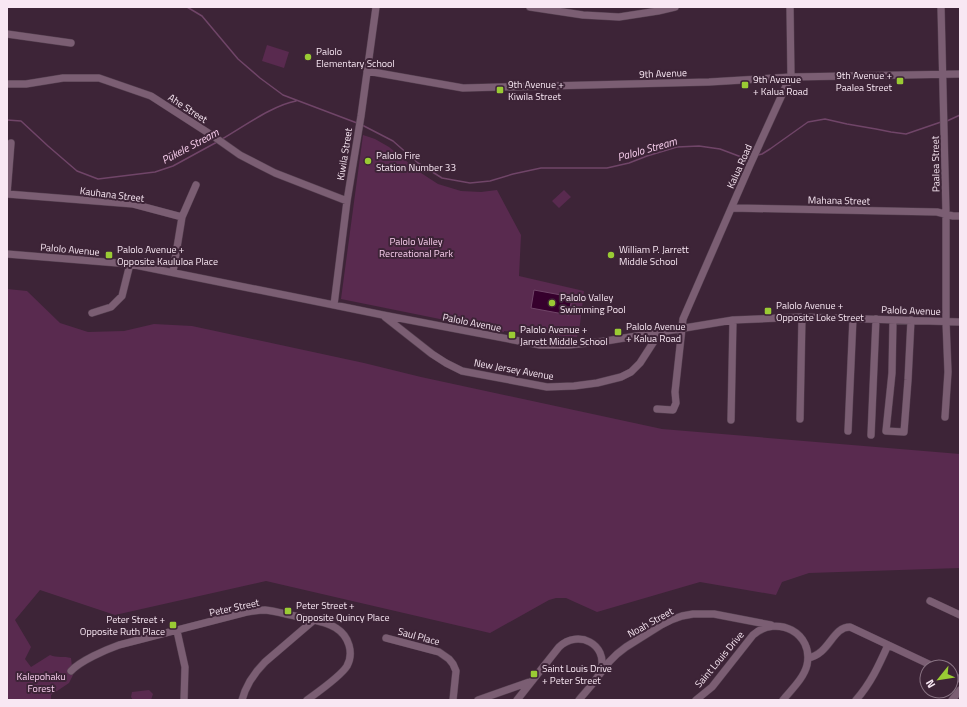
<svg xmlns="http://www.w3.org/2000/svg" width="967" height="707" font-family="'Titillium Web',sans-serif">
<style>
.green{fill:#592a4f}
.water{fill:#36002d;stroke:#704568}
.lines{fill:none;stroke-linecap:round;stroke-linejoin:round}
.stream{stroke:#704568;stroke-width:1.5}
.minor-casing{stroke:#564151;stroke-width:8}
.minor{stroke:#7b5e73;stroke-width:7}
.poi-dot{fill:#9acb34;stroke:#3d2437;stroke-width:1.5}
.labels{text-anchor:middle;stroke-width:4;stroke-linejoin:round;paint-order:stroke}
.poi-label{font-size:10px;fill:#f8e7f3;stroke:#3d2437;text-anchor:start}
.street-label{font-size:10px;fill:#f8e7f3;stroke:#3d2437}
.park-label{font-size:10px;fill:#f8ceed;stroke:#3d2437}
.water-label{font-size:11px;font-style:italic;fill:#f9cfee;stroke:#3d2437}
</style>
<rect width="100%" height="100%" fill="#3d2437"/>
<!-- green -->
<path class="green" d="M 267,45 L 289,52 L 284,68 L 262,61 Z
M 363,135 L 375,139 L 389,147 L 421,173 L 438,184 L 461,191 L 481,192 L 497,190 L 521,235 L 519,276 L 584,291 L 580,324 L 577,337 L 504,331 L 504,332 L 341,299 Z
M 564,190 L 571,197 L 559,208 L 552,201 Z
M 7,289 L 27,291 L 60,323 L 88,332 L 124,331 L 154,324 L 192,326 L 364,363 L 421,377 L 662,429 L 960,454 L 960,568 L 809,573 L 782,582 L 776,595 L 700,582 L 597,612 L 566,598 L 556,598 L 549,600 L 490,633 L 266,581 L 115,615 L 40,590 L 15,620 L 31,647 L 25,659 L 31,667 L 50,655 C 57,658 64,656 71,658 L 73,675 L 69,683 L 51,695 L 51,700 L 7,700 Z
M 149,690 L 153,694 L 151,700 L 133,700 L 131,697 L 132,692 Z"/>
<!-- water -->
<path class="water" d="M 534,290 L 572,297 L 569,315 L 531,308 Z"/>
<g class="lines">
<!-- stream -->
<path class="stream" d="M 187,7 L 202,16 L 238,59 L 260,78 L 283,95 L 357,123
M 7,120 L 21,121 L 48,146 L 77,171 L 98,179 L 155,172 L 173,166 L 217,142
M 947,121 L 960,115
M 362,125 L 393,141 L 418,163 L 442,178 L 470,183 L 490,181 L 513,174 L 541,168 L 607,168 L 629,163 L 647,156 L 677,147 L 699,146 L 720,149 L 744,158 L 751,156
M 222,139 C 243,127 273,105 296,101
M 758,155 L 762,154 L 770,149 L 808,122 L 825,119 L 847,124 L 876,129 L 891,132 L 906,134 L 941,122"/>
<defs>
<path id="minor" d="M 530,7 L 583,15 L 619,17 L 658,11 L 675,7
M 941,7 L 946,213 L 946,322 L 948,372 L 945,417
M 7,34 L 71,43
M 367,71 L 463,88 L 709,82 L 791,77 L 960,74
M 7,84 L 26,84 L 63,78 L 99,78 L 151,96 L 213,136 L 240,155 L 275,173 L 347,201
M 7,194 L 133,204 L 182,217 L 173,272
M 7,194 L 11,143
M 732,208 L 937,212 L 953,216 L 960,216
M 182,217 L 196,185
M 7,254 L 130,264 L 334,305 L 383,315 L 540,345 L 569,345 L 606,341 L 733,320 L 802,317 L 960,322
M 334,305 L 347,201 L 361,116 L 376,7
M 92,313 L 111,307 L 122,296 L 130,264
M 385,317 L 432,354 L 446,363 L 462,371 L 547,387 L 574,386 L 597,383 L 621,377 L 631,372 L 640,363 L 660,332
M 893,320 L 892,373 L 886,431 L 904,432 L 908,380 L 911,320
M 657,409 L 673,410 L 676,403 L 675,392 L 683,319 L 750,165 L 786,86 L 791,77 L 790,7
M 800,419 L 802,317
M 731,420 L 733,320
M 848,431 L 853,318
M 871,435 L 876,319
M 930,601 L 960,615
M 177,631 L 185,667 L 184,700
M 386,638 L 439,652 L 449,659 L 453,664 L 456,671 L 453,700
M 808,658 C 830,654 832,627 850,627 L 935,667
M 71,671 C 80,661 105,650 119,645 L 247,612 C 253,611 259,610 265,610 C 275,611 285,614 295,616 C 308,619 326,621 336,628 C 349,636 354,653 347,666 C 341,676 318,692 307,700
M 951,675 L 960,679
M 596,679 L 609,662 L 617,654 L 626,647 L 661,625 L 671,620 L 682,616 L 693,614 L 714,614 L 771,625
M 242,700 L 245,691 L 250,681 L 257,671 L 265,662 L 314,620
M 478,700 L 532,681
M 517,700 L 559,647 C 578,629 608,644 601,670 C 598,680 585,692 579,700
M 696,700 L 712,687 L 753,635 C 777,614 814,633 807,665 C 804,678 791,690 783,700
M 856,700 C 871,683 879,665 888,645
M 952,700 L 960,690"/>
</defs>
<!-- minor casing -->
<use href="#minor" class="minor-casing"/>
<!-- minor -->
<use href="#minor" class="minor"/>
</g>
<!-- markers -->
<g class="poi-dot">
<circle cx="308" cy="57" r="4"/>
<rect x="896" y="77" width="8" height="8" rx="2"/>
<rect x="741" y="81" width="8" height="8" rx="2"/>
<rect x="496" y="86" width="8" height="8" rx="2"/>
<circle cx="368" cy="161" r="4"/>
<rect x="105" y="251" width="8" height="8" rx="2"/>
<circle cx="611" cy="255" r="4"/>
<circle cx="552" cy="303" r="4"/>
<rect x="764" y="307" width="8" height="8" rx="2"/>
<rect x="614" y="328" width="8" height="8" rx="2"/>
<rect x="508" y="331" width="8" height="8" rx="2"/>
<rect x="284" y="607" width="8" height="8" rx="2"/>
<rect x="169" y="621" width="8" height="8" rx="2"/>
<rect x="530" y="670" width="8" height="8" rx="2"/>
</g>
<g class="labels">
<!-- poi labels -->
<g class="poi-label">
<text x="316" y="55">Palolo<tspan x="316" dy="12">Elementary School</tspan></text>
<text x="892" y="79" text-anchor="end">9th Avenue +<tspan x="892" dy="12">Paalea Street</tspan></text>
<text x="753" y="83">9th Avenue<tspan x="753" dy="12">+ Kalua Road</tspan></text>
<text x="508" y="88">9th Avenue +<tspan x="508" dy="12">Kiwila Street</tspan></text>
<text x="376" y="159">Palolo Fire<tspan x="376" dy="12">Station Number 33</tspan></text>
<text x="117" y="253">Palolo Avenue +<tspan x="117" dy="12">Opposite Kaululoa Place</tspan></text>
<text x="619" y="253">William P. Jarrett<tspan x="619" dy="12">Middle School</tspan></text>
<text x="560" y="301">Palolo Valley<tspan x="560" dy="12">Swimming Pool</tspan></text>
<text x="776" y="309">Palolo Avenue +<tspan x="776" dy="12">Opposite Loke Street</tspan></text>
<text x="626" y="330">Palolo Avenue<tspan x="626" dy="12">+ Kalua Road</tspan></text>
<text x="520" y="333">Palolo Avenue +<tspan x="520" dy="12">Jarrett Middle School</tspan></text>
<text x="296" y="609">Peter Street +<tspan x="296" dy="12">Opposite Quincy Place</tspan></text>
<text x="165" y="623" text-anchor="end">Peter Street +<tspan x="165" dy="12">Opposite Ruth Place</tspan></text>
<text x="542" y="672">Saint Louis Drive<tspan x="542" dy="12">+ Peter Street</tspan></text>
</g>
<!-- street labels -->
<g class="street-label">
<text transform="translate(663 73) rotate(-2)" y="4">9th Avenue</text>
<text transform="translate(188 108) rotate(33)" y="4">Ahe Street</text>
<text transform="translate(344 154) rotate(-81)" y="4">Kiwila Street</text>
<text transform="translate(935 164) rotate(-91)" y="4">Paalea Street</text>
<text transform="translate(739 166) rotate(-66)" y="4">Kalua Road</text>
<text transform="translate(112 194) rotate(7)" y="4">Kauhana Street</text>
<text transform="translate(839 200) rotate(1)" y="4">Mahana Street</text>
<text transform="translate(70 249) rotate(5)" y="4">Palolo Avenue</text>
<text transform="translate(911 310) rotate(2)" y="4">Palolo Avenue</text>
<text transform="translate(472 322) rotate(11)" y="4">Palolo Avenue</text>
<text transform="translate(514 369) rotate(10)" y="4">New Jersey Avenue</text>
<text transform="translate(234 607) rotate(-12)" y="4">Peter Street</text>
<text transform="translate(650 622) rotate(-29)" y="4">Noah Street</text>
<text transform="translate(419 636) rotate(15)" y="4">Saul Place</text>
<text transform="translate(719 659) rotate(-50)" y="4">Saint Louis Drive</text>
</g>
<!-- park labels -->
<g class="park-label">
<text x="416" y="245">Palolo Valley<tspan x="416" dy="12">Recreational Park</tspan></text>
<text x="41" y="680">Kalepohaku<tspan x="41" dy="12">Forest</tspan></text>
</g>
<!-- water labels -->
<g class="water-label">
<text transform="translate(190 146) rotate(-28)" y="4">Pūkele Stream</text>
<text transform="translate(647 149) rotate(-16)" y="4">Palolo Stream</text>
</g>
</g>
<!-- border -->
<rect width="967" height="707" fill="none" stroke="#f8e7f3" stroke-width="16"/>
<!-- north arrow -->
<g transform="translate(939 679) rotate(240)"><circle r="19" fill="#3d2437" stroke="#887282"/>
<path d="M0-3L7 15L0 10L-7 15Z" fill="#9acb34"/>
<text y="-6" font-size="11" font-weight="bold" text-anchor="middle" fill="#f8e7f3">N</text>
</g>
</svg>
